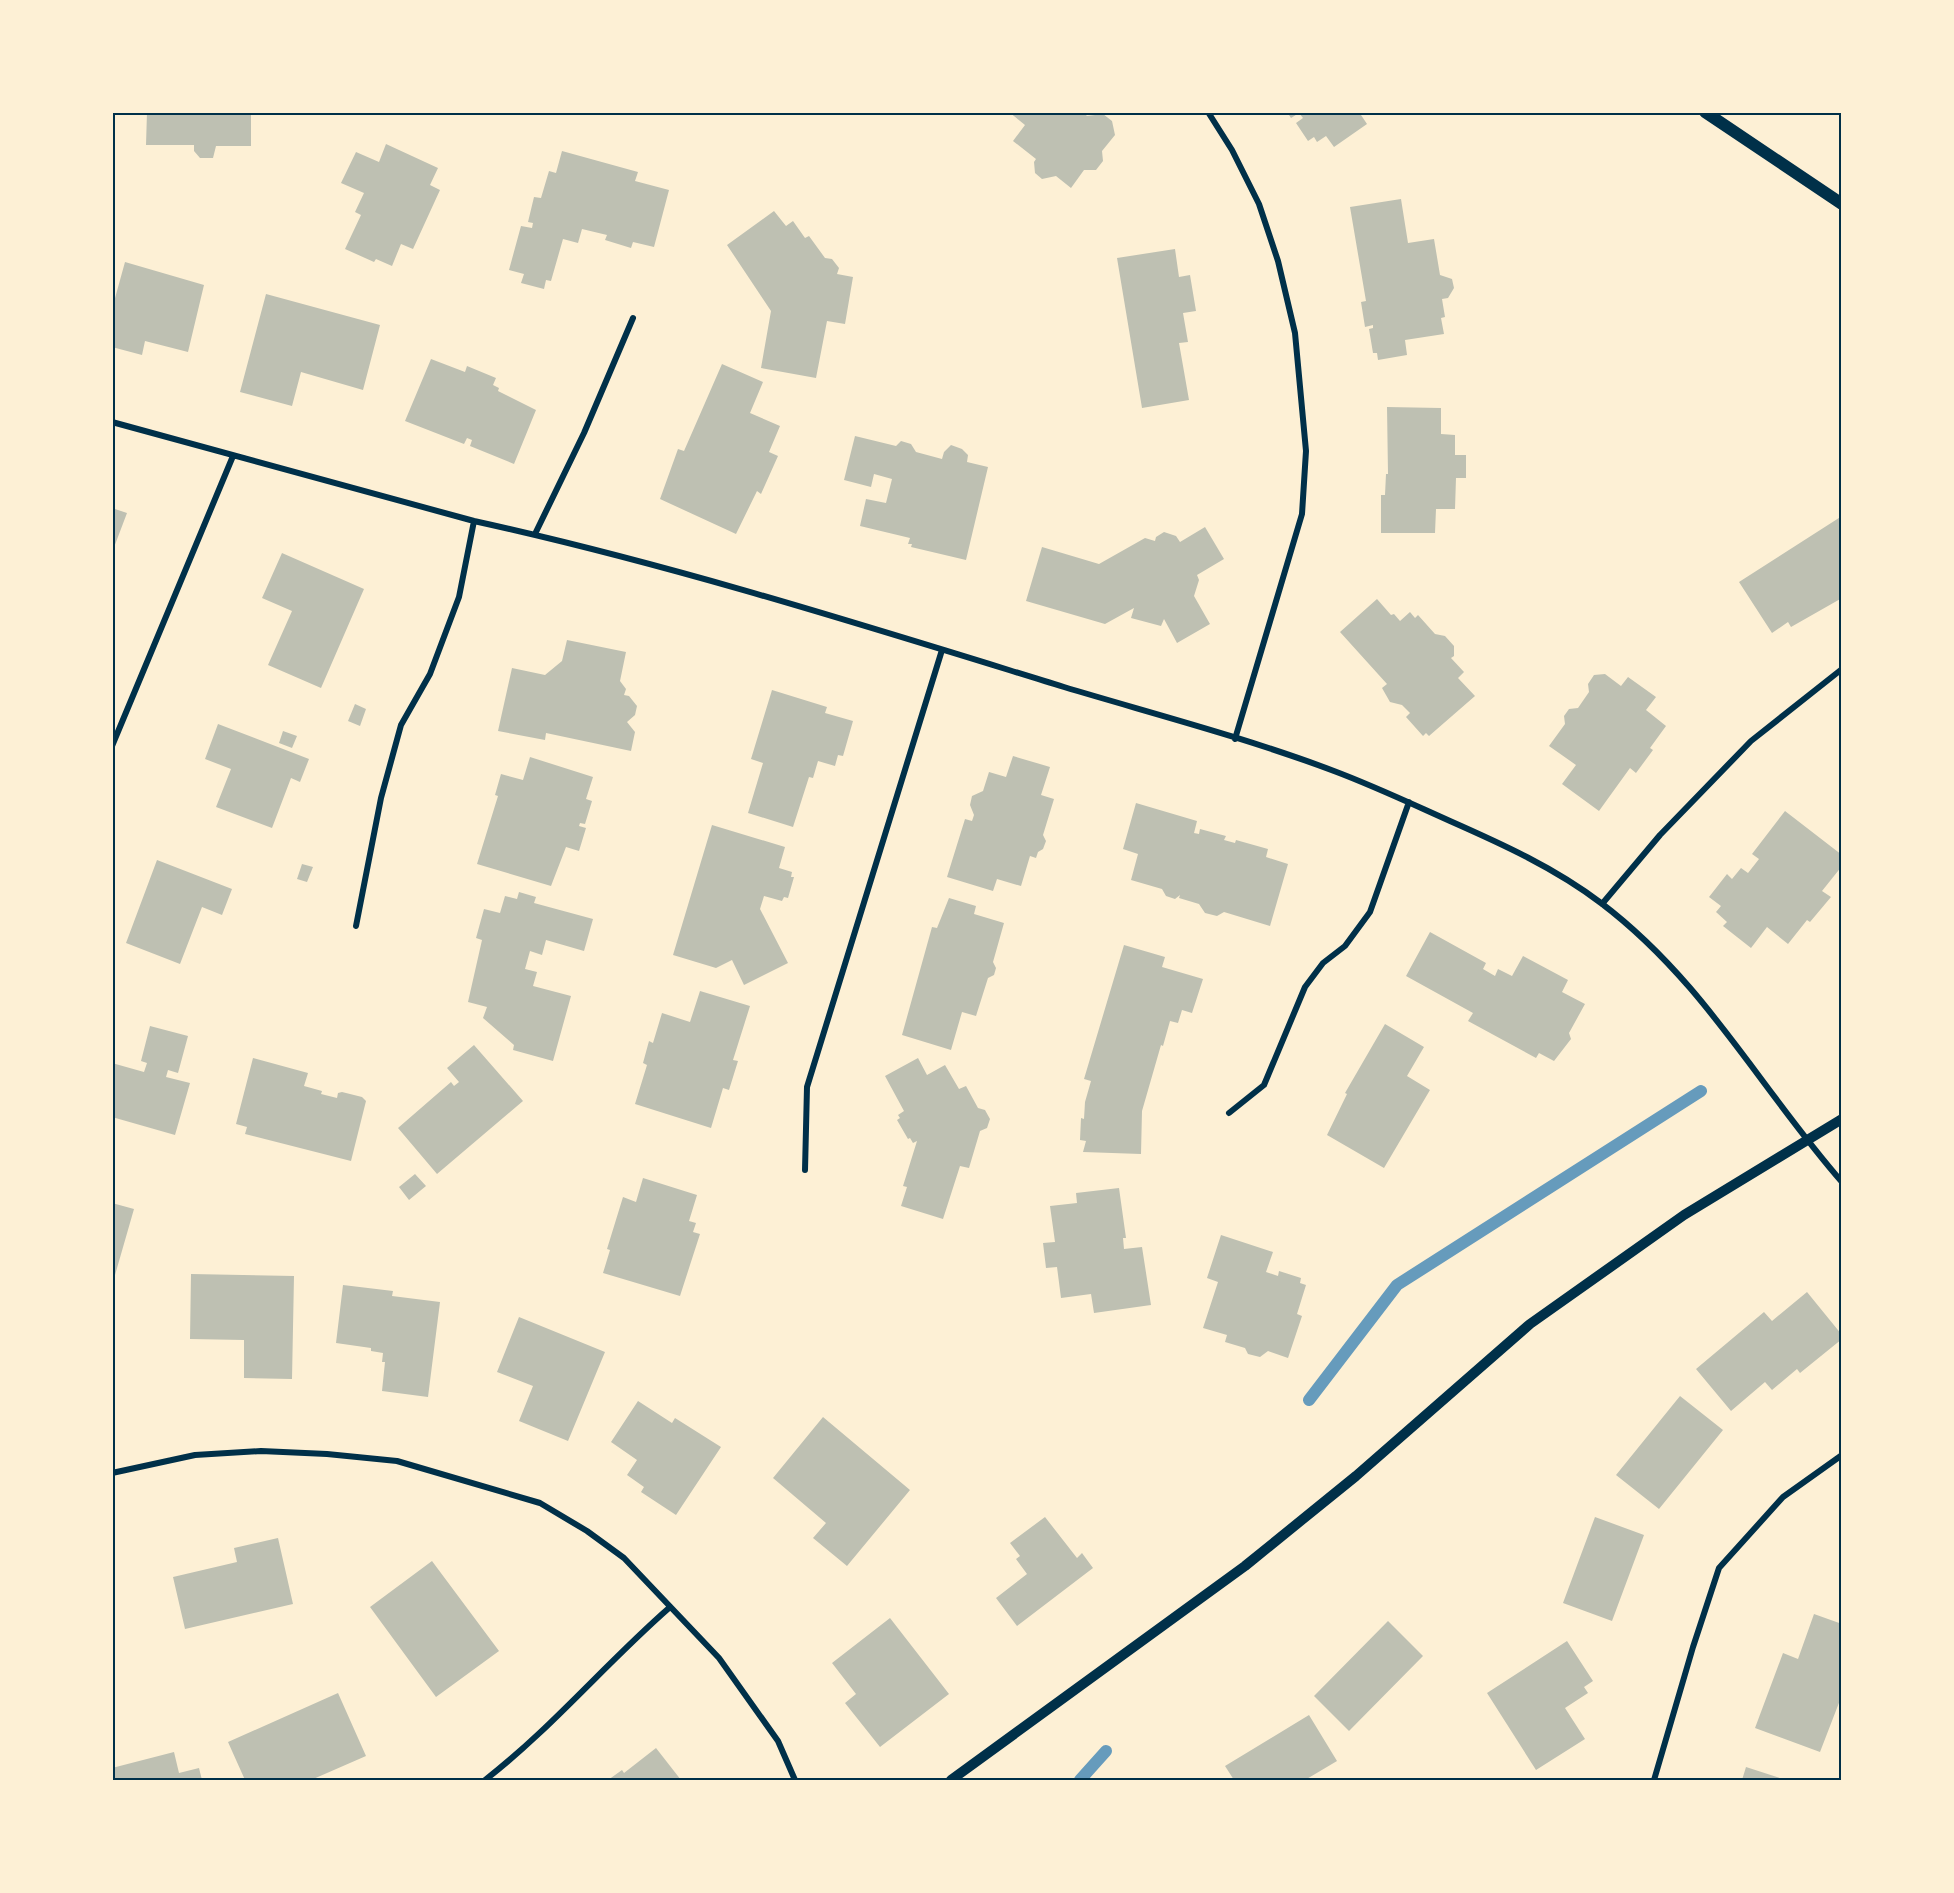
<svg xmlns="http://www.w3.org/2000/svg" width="1954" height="1893" font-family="'Roboto Condensed',sans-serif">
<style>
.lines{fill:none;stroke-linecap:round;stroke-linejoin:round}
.stream{stroke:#669bbc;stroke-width:12}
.building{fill:#bec0b2}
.minor{stroke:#003049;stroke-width:6}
.tertiary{stroke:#003049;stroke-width:10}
.secondary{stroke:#003049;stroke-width:12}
.neatline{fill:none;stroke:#003049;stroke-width:2}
</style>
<rect width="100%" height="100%" fill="#fdf0d5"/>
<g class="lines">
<!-- stream -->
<path class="stream" d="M 1309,1400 L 1397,1285 L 1701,1091
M 1080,1780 L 1106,1751"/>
</g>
<!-- building -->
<path class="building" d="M 147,112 L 251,112 L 251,146 L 216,146 L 213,158 L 200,158 L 194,151 L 194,145 L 146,145 Z
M 1009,112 L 1083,112 L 1087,116 L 1103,114 L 1112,121 L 1115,135 L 1102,151 L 1103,161 L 1096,170 L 1084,170 L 1071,188 L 1056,176 L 1042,179 L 1035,173 L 1034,162 L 1036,159 L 1013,141 L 1025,125 Z
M 1287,112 L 1359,112 L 1367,124 L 1334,147 L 1326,136 L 1317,142 L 1314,137 L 1308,141 L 1296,123 L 1303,118 L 1299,113 L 1291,118 Z
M 386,144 L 438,168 L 430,185 L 440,190 L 413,249 L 401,244 L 392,266 L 376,259 L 374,262 L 345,249 L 361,215 L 355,212 L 364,193 L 341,183 L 356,152 L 379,162 Z
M 562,151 L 638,172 L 635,181 L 669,190 L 654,247 L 633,242 L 631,248 L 605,240 L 607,235 L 582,229 L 578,243 L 563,239 L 551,281 L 546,280 L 544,289 L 521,283 L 524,274 L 509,270 L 521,226 L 532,228 L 533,223 L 528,222 L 534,197 L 541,198 L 549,171 L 556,173 Z
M 1401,199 L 1408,243 L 1434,239 L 1440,275 L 1452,279 L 1454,288 L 1448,298 L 1442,299 L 1445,317 L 1441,318 L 1444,334 L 1405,340 L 1407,355 L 1378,360 L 1377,353 L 1373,353 L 1369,329 L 1373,328 L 1373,325 L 1365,327 L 1361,302 L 1366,301 L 1350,207 Z
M 774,211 L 786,226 L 793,221 L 805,238 L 809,236 L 825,258 L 832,259 L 839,268 L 837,274 L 853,277 L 845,324 L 827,321 L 816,378 L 761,368 L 771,311 L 727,245 Z
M 1175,249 L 1179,277 L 1190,275 L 1196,311 L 1183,313 L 1188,342 L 1179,343 L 1189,400 L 1142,408 L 1117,258 Z
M 125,262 L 204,285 L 188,352 L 145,341 L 142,355 L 112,347 L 112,309 Z
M 266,294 L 380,325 L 363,390 L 301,372 L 292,406 L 240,392 Z
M 431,359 L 465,372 L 467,366 L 496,378 L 493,385 L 499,388 L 498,391 L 536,410 L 514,464 L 470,446 L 472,440 L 467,438 L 464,444 L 405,421 Z
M 722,364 L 763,382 L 750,413 L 780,426 L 769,452 L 778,456 L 761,494 L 757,491 L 736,534 L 660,499 L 678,449 L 684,451 Z
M 1387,407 L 1441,408 L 1441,434 L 1455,435 L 1455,455 L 1466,455 L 1466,478 L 1456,478 L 1455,509 L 1436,509 L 1435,533 L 1381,533 L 1381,495 L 1385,495 L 1386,474 L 1388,474 Z
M 855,436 L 896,446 L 901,441 L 911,444 L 916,452 L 942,459 L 944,452 L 951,445 L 962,449 L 968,455 L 967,462 L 988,467 L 966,560 L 911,547 L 912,544 L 908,544 L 910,538 L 860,526 L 866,499 L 886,503 L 892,479 L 874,474 L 871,487 L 844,480 Z
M 112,508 L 127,513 L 113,550 L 112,550 Z
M 1842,516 L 1842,598 L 1791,627 L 1788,622 L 1772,633 L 1739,582 Z
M 1205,527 L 1224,559 L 1197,575 L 1199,580 L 1194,596 L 1210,624 L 1177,643 L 1164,619 L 1161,626 L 1131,618 L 1134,608 L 1105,624 L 1026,601 L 1042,547 L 1099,564 L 1145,538 L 1155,541 L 1156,537 L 1164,532 L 1176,536 L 1180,542 Z
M 282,553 L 364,589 L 321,688 L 268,665 L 292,611 L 262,598 Z
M 1377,599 L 1391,615 L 1394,614 L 1400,621 L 1410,612 L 1415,618 L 1418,615 L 1435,634 L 1445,636 L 1454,646 L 1454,656 L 1451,658 L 1464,672 L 1458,678 L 1475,696 L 1429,736 L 1426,733 L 1423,736 L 1406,717 L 1410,713 L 1402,705 L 1390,702 L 1382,688 L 1387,684 L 1340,632 Z
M 567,640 L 626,652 L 620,681 L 626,689 L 624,695 L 629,696 L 637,706 L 635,715 L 627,722 L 635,732 L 631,751 L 546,733 L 545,740 L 498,731 L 512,668 L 545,675 L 562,661 Z
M 1605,674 L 1621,686 L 1628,677 L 1656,697 L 1646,710 L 1666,726 L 1650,748 L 1653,750 L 1636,773 L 1630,768 L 1599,811 L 1562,784 L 1576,765 L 1549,746 L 1565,724 L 1564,716 L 1569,709 L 1578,708 L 1589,692 L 1588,684 L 1594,675 Z
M 772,690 L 827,707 L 825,713 L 853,721 L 843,756 L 838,755 L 835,766 L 818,761 L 813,778 L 809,777 L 793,827 L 748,813 L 763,763 L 751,759 Z
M 355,704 L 366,709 L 360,726 L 348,721 Z
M 218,724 L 309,759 L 300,782 L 291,778 L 272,828 L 216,807 L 231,769 L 205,759 Z
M 283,731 L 297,736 L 292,748 L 279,743 Z
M 1013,756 L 1050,767 L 1041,795 L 1054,799 L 1043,835 L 1046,841 L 1043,849 L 1038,852 L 1036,858 L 1030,856 L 1021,886 L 997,879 L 993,891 L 947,877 L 965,819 L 972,821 L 974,815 L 970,805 L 972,796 L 983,791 L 989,772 L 1006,777 Z
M 530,757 L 593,777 L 586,799 L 592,801 L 585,824 L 580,823 L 579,826 L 586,828 L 579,851 L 566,847 L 551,886 L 477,864 L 498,796 L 495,795 L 501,774 L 523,780 Z
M 1136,803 L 1197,821 L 1194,833 L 1199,834 L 1200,829 L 1226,836 L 1224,840 L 1235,843 L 1236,840 L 1268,849 L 1266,857 L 1288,864 L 1270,926 L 1224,912 L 1217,916 L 1205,913 L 1199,904 L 1179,898 L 1180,895 L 1175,899 L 1166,896 L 1162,889 L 1131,880 L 1138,854 L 1123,849 Z
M 1785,811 L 1842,855 L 1842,866 L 1822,891 L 1831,897 L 1810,922 L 1807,920 L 1788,944 L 1767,927 L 1751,948 L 1723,926 L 1727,922 L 1716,912 L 1721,906 L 1709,897 L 1727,874 L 1732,879 L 1741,868 L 1748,873 L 1759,859 L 1752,854 Z
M 712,825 L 785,847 L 779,868 L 792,872 L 791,877 L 794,877 L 788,898 L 784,897 L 782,901 L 764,896 L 760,909 L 788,963 L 744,985 L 732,960 L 716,968 L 673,955 Z
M 157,860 L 232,889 L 222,915 L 202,907 L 180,964 L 126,943 Z
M 302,864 L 313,867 L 307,882 L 297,879 Z
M 519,892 L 536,897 L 534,903 L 593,919 L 584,951 L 546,940 L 542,955 L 530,951 L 525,969 L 537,972 L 533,986 L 571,996 L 553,1061 L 513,1050 L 514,1045 L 483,1018 L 487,1007 L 468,1002 L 482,940 L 476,938 L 484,909 L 500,913 L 505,896 L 517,899 Z
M 949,898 L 976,906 L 974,914 L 1004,923 L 993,962 L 996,968 L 994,975 L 988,978 L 976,1016 L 962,1012 L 951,1050 L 902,1035 L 932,927 L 937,928 Z
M 1430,932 L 1486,963 L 1483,969 L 1495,976 L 1498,969 L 1512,976 L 1523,956 L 1568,980 L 1562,992 L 1585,1004 L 1569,1033 L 1571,1039 L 1554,1061 L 1539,1053 L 1536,1058 L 1468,1021 L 1473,1013 L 1406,976 Z
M 1124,945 L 1165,957 L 1162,967 L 1203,979 L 1192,1013 L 1182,1010 L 1178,1023 L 1170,1021 L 1163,1046 L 1161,1045 L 1142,1111 L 1141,1154 L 1083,1152 L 1086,1141 L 1080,1140 L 1081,1118 L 1084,1119 L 1085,1102 L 1091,1081 L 1084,1079 Z
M 700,991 L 750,1006 L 733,1060 L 738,1061 L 729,1090 L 723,1088 L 711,1128 L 635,1104 L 647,1065 L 643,1063 L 649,1041 L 653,1043 L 662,1013 L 690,1022 Z
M 1385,1024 L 1424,1047 L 1407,1076 L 1430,1090 L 1384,1168 L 1327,1135 L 1347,1094 L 1345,1093 Z
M 150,1026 L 188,1036 L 178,1073 L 168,1070 L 166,1077 L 190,1083 L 175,1135 L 112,1117 L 112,1063 L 144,1072 L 147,1063 L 141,1061 Z
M 474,1045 L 523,1101 L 437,1174 L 398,1128 L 451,1082 L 454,1086 L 459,1082 L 447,1068 Z
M 253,1058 L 308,1073 L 304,1086 L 322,1091 L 321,1094 L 337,1098 L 338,1093 L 342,1092 L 362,1097 L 366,1101 L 351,1161 L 245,1134 L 247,1127 L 236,1124 Z
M 918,1058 L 927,1075 L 945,1065 L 959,1089 L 966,1086 L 978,1108 L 985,1110 L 990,1119 L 987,1128 L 980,1131 L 969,1168 L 960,1166 L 943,1219 L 901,1206 L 907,1187 L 903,1186 L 917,1141 L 913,1143 L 910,1138 L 908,1139 L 897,1120 L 900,1118 L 898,1115 L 904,1111 L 885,1076 Z
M 415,1174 L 426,1186 L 409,1200 L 399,1187 Z
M 643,1178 L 697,1195 L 689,1221 L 696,1223 L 693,1232 L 700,1234 L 680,1296 L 603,1273 L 610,1250 L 607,1249 L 623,1197 L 636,1202 Z
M 1119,1188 L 1126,1238 L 1123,1238 L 1124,1249 L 1142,1247 L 1151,1305 L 1094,1313 L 1091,1294 L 1061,1298 L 1057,1267 L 1046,1268 L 1043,1243 L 1055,1242 L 1050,1206 L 1077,1203 L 1076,1193 Z
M 112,1203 L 134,1209 L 113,1282 L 112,1282 Z
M 1221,1235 L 1273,1252 L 1266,1272 L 1278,1276 L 1279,1271 L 1301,1278 L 1300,1283 L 1306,1285 L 1297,1314 L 1302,1316 L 1288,1358 L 1268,1351 L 1260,1357 L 1248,1354 L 1245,1348 L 1225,1342 L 1227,1335 L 1203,1328 L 1218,1282 L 1207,1278 Z
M 191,1274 L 294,1276 L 292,1379 L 244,1378 L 244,1340 L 190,1339 Z
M 343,1285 L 393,1291 L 392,1296 L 440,1302 L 428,1397 L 382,1391 L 385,1362 L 382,1362 L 383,1353 L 371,1351 L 371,1348 L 336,1343 Z
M 1807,1292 L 1842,1335 L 1842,1339 L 1800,1373 L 1797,1369 L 1772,1390 L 1765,1382 L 1731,1411 L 1696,1369 L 1764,1312 L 1772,1321 Z
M 519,1317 L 605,1352 L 568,1441 L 519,1421 L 533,1386 L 497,1372 Z
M 1680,1396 L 1723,1430 L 1659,1509 L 1616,1475 Z
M 638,1401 L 672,1423 L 675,1418 L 721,1447 L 676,1515 L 641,1492 L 644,1487 L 627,1475 L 637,1460 L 611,1442 Z
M 823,1417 L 910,1490 L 847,1566 L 813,1538 L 826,1523 L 773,1478 Z
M 1045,1517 L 1077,1558 L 1082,1553 L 1093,1568 L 1017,1626 L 996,1598 L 1027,1574 L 1016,1559 L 1020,1556 L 1010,1543 Z
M 1595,1517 L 1644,1535 L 1612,1621 L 1563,1603 Z
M 278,1538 L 293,1604 L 185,1629 L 173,1577 L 237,1562 L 234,1548 Z
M 432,1561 L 499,1651 L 436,1697 L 370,1607 Z
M 1814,1614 L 1842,1624 L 1842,1695 L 1820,1752 L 1755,1728 L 1783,1653 L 1798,1659 Z
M 890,1618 L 949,1694 L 880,1747 L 845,1703 L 856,1694 L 832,1663 Z
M 1388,1621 L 1423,1656 L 1349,1731 L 1314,1696 Z
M 1567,1641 L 1593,1681 L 1584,1687 L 1588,1693 L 1565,1708 L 1585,1739 L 1536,1770 L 1487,1693 Z
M 338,1693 L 366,1756 L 311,1780 L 245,1780 L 228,1742 Z
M 1309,1715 L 1337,1761 L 1305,1780 L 1234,1780 L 1225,1766 Z
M 656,1748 L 681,1780 L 608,1780 L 622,1770 L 624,1773 Z
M 174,1752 L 179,1773 L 199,1768 L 202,1780 L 112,1780 L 112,1768 Z
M 1746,1767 L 1786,1780 L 1742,1780 Z"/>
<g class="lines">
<!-- minor -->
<path class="minor" d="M 1208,112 L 1232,150 L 1259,204 L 1278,261 L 1295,333 L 1306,451 L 1302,514 L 1235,739
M 112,422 L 474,521 C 674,565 869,627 1064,687 C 1154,714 1247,738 1334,771 C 1374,786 1412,804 1450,821 C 1502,844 1555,868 1601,903 C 1704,981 1759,1087 1842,1182
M 535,534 L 584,433 L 633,318
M 112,746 L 233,456
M 1602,904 L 1660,835 L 1751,741 L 1842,669
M 356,926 L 381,798 L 401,725 L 430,674 L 459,597 L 474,521
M 1229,1113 L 1264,1085 L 1305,987 L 1323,963 L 1345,946 L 1370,912 L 1409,802
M 805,1170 L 807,1087 L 942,650
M 112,1473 L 195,1455 L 261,1451 L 327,1454 L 397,1461 L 540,1503 L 587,1531 L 624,1558 L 719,1658 L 778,1741 L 795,1780
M 485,1780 C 551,1729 606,1663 669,1608
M 1654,1780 L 1693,1647 L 1719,1568 L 1783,1497 L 1842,1455"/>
<!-- tertiary -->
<path class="tertiary" d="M 951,1780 L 1245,1566 L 1356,1476 L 1530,1324 L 1684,1215 L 1842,1119"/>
<!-- secondary -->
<path class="secondary" d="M 1705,112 L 1842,204"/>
</g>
<!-- border -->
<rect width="1954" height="1893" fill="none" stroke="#fdf0d5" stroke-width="228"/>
<rect x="114" y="114" width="1726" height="1665" class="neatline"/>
</svg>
